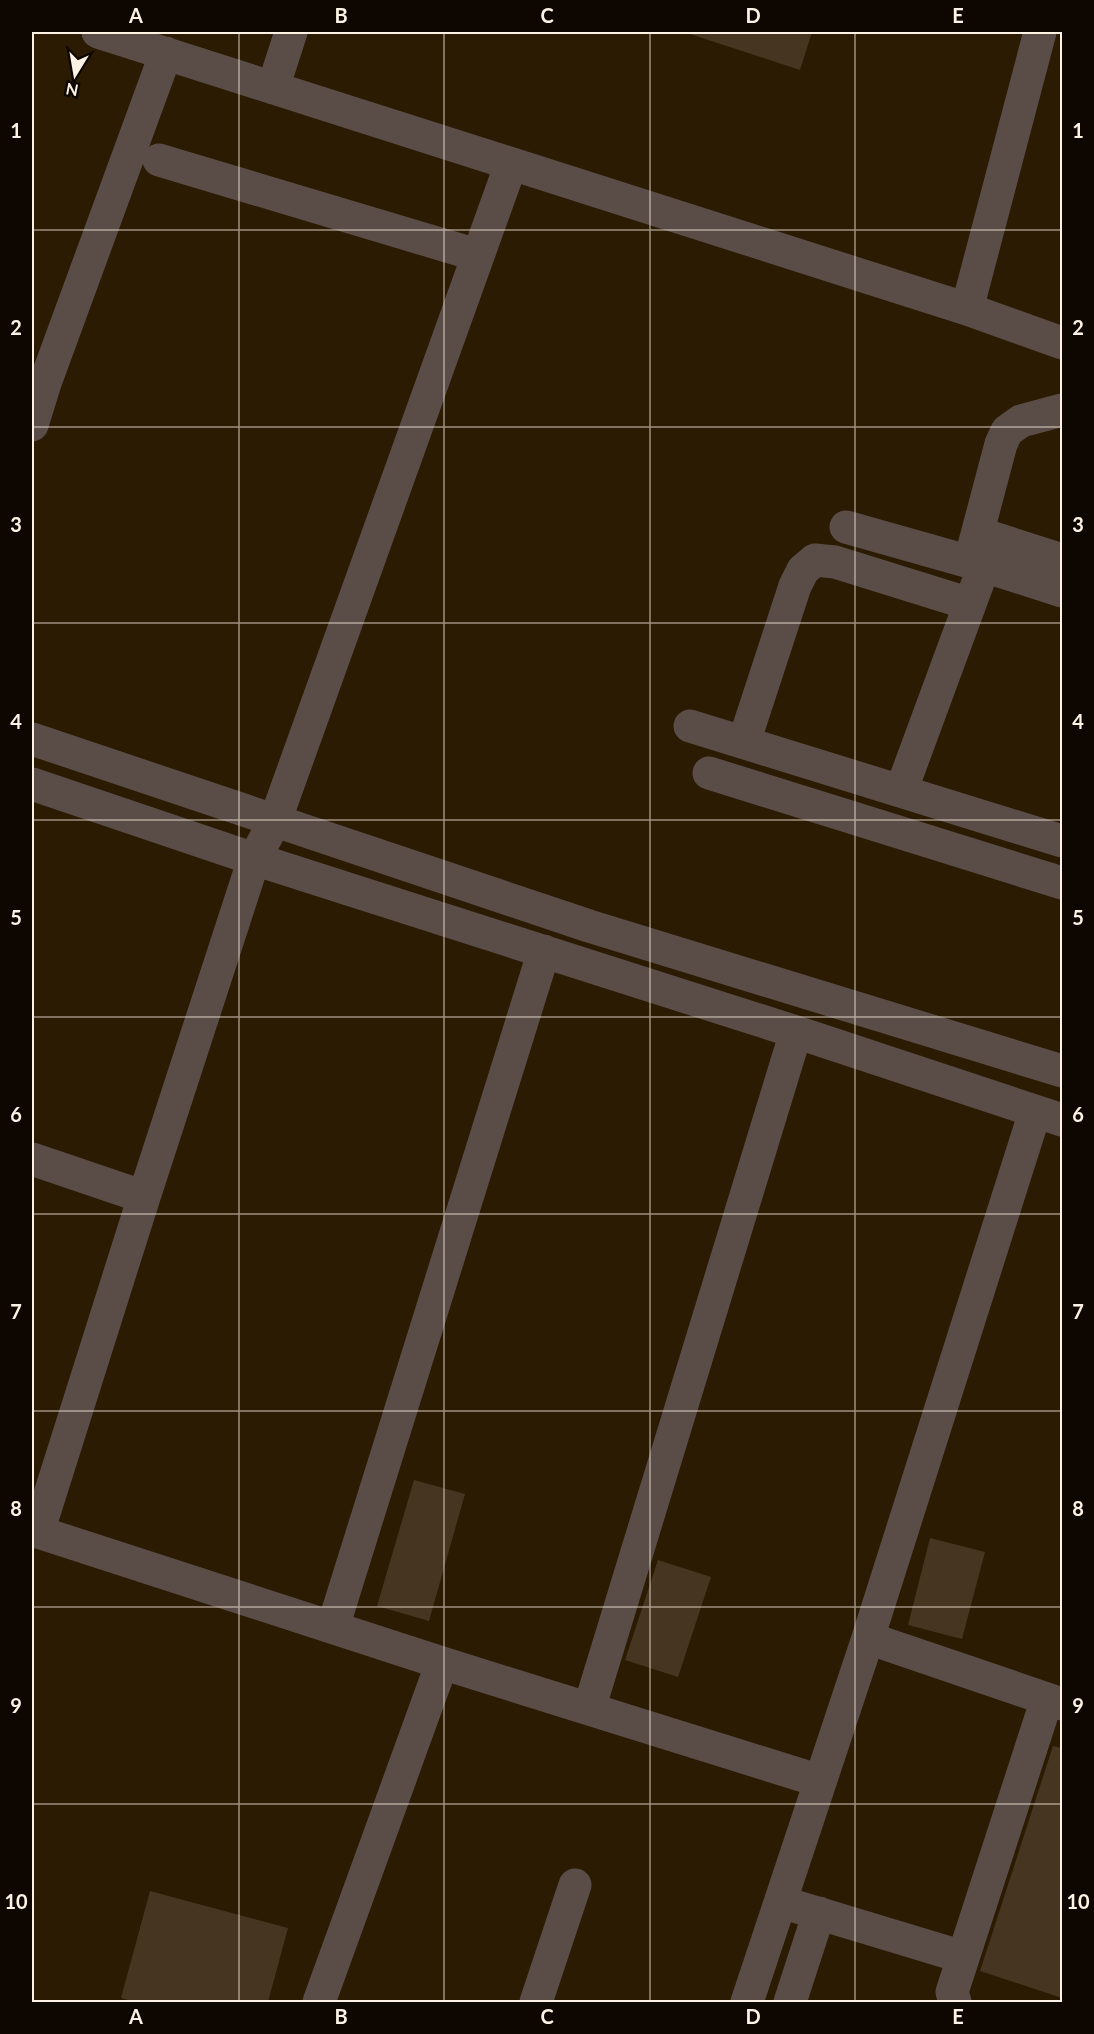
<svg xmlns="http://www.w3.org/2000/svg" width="1094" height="2034" font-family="Lato,sans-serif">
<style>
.building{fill:#463520}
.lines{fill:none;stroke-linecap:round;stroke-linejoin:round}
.minor{stroke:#5a4d47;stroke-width:33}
.grid{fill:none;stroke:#fdf2e3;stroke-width:1.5;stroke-opacity:0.55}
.neatline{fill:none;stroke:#fdf2e3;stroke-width:2}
.grid-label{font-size:20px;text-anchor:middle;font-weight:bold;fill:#fdf2e3}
</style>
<rect width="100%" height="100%" fill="#2b1b03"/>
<!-- building -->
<path class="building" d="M 684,32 L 812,32 L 800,70 Z
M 414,1480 L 465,1494 L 429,1621 L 377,1606 Z
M 930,1538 L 985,1552 L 962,1639 L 908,1625 Z
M 658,1560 L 711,1577 L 678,1677 L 625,1660 Z
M 1053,1746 L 1062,1748 L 1062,1998 L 980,1971 Z
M 150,1891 L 288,1928 L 268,2002 L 136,2002 L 121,1998 Z"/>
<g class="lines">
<!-- minor -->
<path class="minor" d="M 98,32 L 967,309 L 1062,343
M 273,88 L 291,32
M 159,160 L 477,255
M 967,309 L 1040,32
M 32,425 L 45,383 L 166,53
M 846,527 L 984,566
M 978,533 L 1062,560
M 970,561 L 1001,444 L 1007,431 L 1021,421 L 1062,410
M 690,726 L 1062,841
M 32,739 L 589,926 L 1062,1071
M 744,742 L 795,586 L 803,570 L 815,560 L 835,562 L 970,604
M 709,773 L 1062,883
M 32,784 L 254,859 L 796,1032 L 1062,1120
M 901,791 L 984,566 L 1062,591
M 32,1159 L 144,1197
M 32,1530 L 442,1663 L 820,1781
M 38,1532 L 144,1197 L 254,859 L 275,821 L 511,164
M 333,1627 L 544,951
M 868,1638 L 1062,1704
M 589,1709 L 796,1032
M 781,1902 L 963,1957
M 319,2002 L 442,1663
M 536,2002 L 575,1885
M 747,2002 L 868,1638 L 1035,1112
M 790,2002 L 819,1913
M 955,2002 L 952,1992 L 1047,1699"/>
</g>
<!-- grid -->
<path class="grid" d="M 239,32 L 239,2002M 444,32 L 444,2002M 650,32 L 650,2002M 855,32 L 855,2002M 32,230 L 1062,230M 32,427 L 1062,427M 32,623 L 1062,623M 32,820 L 1062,820M 32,1017 L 1062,1017M 32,1214 L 1062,1214M 32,1411 L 1062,1411M 32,1607 L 1062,1607M 32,1804 L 1062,1804"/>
<!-- border -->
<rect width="1094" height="2034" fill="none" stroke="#0e0701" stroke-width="66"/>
<!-- north arrow -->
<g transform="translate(75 75) rotate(191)" stroke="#0e0701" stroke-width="4.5" paint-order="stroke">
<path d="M0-4.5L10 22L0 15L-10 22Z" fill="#fdf2e3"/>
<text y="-9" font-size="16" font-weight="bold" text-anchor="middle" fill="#fdf2e3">N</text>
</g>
<rect x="33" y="33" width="1028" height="1968" class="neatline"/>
<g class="grid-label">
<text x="136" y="23">A</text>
<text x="341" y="23">B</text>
<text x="547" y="23">C</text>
<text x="753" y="23">D</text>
<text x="958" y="23">E</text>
<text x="16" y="138">1</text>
<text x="1078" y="138">1</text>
<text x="16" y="335">2</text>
<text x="1078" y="335">2</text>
<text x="16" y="532">3</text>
<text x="1078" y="532">3</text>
<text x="16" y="729">4</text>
<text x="1078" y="729">4</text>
<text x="16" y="925">5</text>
<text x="1078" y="925">5</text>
<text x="16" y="1122">6</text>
<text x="1078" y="1122">6</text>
<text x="16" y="1319">7</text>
<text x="1078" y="1319">7</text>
<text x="16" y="1516">8</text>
<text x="1078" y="1516">8</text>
<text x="16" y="1713">9</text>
<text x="1078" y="1713">9</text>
<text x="16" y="1909">10</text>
<text x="1078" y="1909">10</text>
<text x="136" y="2024">A</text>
<text x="341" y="2024">B</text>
<text x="547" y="2024">C</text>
<text x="753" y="2024">D</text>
<text x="958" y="2024">E</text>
</g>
</svg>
